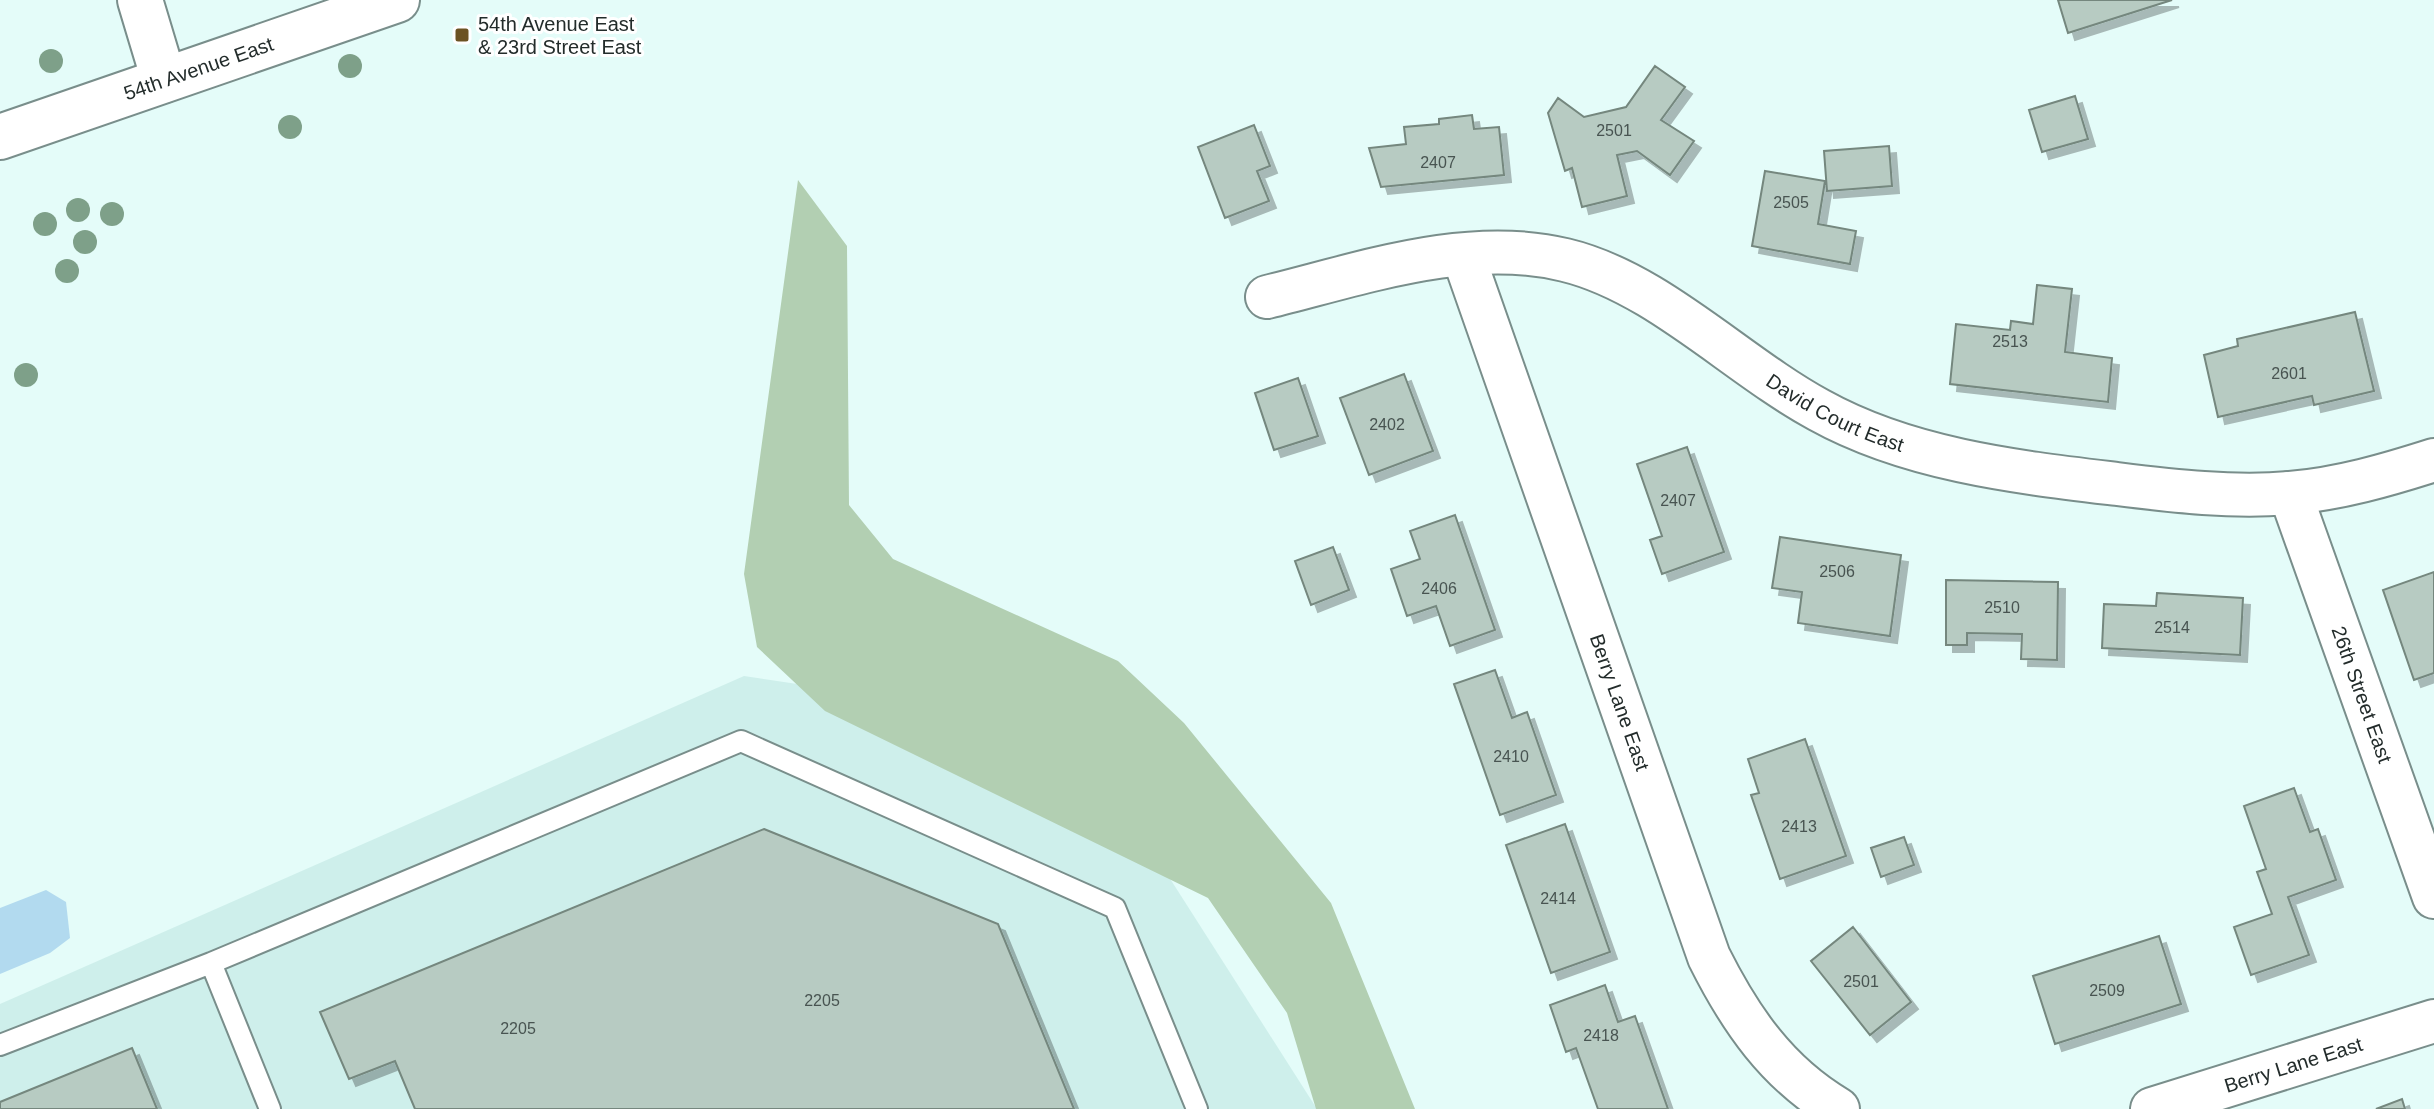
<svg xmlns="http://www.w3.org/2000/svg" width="2434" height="1109" font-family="Arial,sans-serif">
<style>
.built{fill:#ceefeb}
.forest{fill:#b2cfb2}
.water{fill:#b2daef}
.building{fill:#b7cbc2;stroke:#74877e;stroke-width:2;filter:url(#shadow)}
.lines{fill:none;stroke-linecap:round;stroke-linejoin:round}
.lane-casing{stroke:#798e8b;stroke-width:24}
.street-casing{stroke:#798e8b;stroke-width:46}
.secondary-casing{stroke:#798e8b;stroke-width:48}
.lane{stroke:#fff;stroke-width:20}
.street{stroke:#fff;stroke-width:42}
.secondary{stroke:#fff;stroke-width:44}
.tree{fill:#7ea089}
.poi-dot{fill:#6b5223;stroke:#fff;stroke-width:3}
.labels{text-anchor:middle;stroke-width:6;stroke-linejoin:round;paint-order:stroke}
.number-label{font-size:16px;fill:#485451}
.poi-label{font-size:20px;fill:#232c2b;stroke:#fff;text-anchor:start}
.street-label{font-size:20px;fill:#232c2b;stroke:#fff}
</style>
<defs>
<filter id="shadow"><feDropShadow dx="7" dy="7" stdDeviation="0" flood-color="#0004"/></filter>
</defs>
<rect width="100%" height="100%" fill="#e4fcf9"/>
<!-- built -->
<path class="built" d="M 744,676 L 1072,725 L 1317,1109 L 0,1109 L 0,1004 Z"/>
<!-- forest -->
<path class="forest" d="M 798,180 L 847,246 L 849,505 L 893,559 L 1118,661 L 1184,723 L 1331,903 L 1415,1109 L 1316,1109 L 1287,1013 L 1208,898 L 825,711 L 757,647 L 744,574 Z"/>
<!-- water -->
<path class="water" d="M 46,890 L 66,902 L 70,938 L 50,953 L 0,974 L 0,908 Z"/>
<!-- building -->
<path class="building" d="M 2058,0 L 2172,0 L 2068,33 Z
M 1655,66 L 1685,87 L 1661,120 L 1694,141 L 1670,175 L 1637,151 L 1617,155 L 1627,196 L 1582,207 L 1572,168 L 1565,171 L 1548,113 L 1558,98 L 1584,117 L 1626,107 Z
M 2075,96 L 2088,139 L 2042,152 L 2029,110 Z
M 1472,115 L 1474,129 L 1499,127 L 1504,175 L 1381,187 L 1369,148 L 1406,144 L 1404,127 L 1439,124 L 1439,119 Z
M 1254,125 L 1270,166 L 1257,171 L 1269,201 L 1225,218 L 1198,147 Z
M 1889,146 L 1892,186 L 1827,191 L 1824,151 Z
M 1765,171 L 1825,181 L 1818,224 L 1856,231 L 1850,264 L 1752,246 Z
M 2037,285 L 2072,289 L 2065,352 L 2112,358 L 2108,402 L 1950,384 L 1956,324 L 2010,330 L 2011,321 L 2033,324 Z
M 2355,312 L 2374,391 L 2314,405 L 2312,396 L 2218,417 L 2204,355 L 2238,346 L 2237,339 Z
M 1404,374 L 1433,451 L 1369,475 L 1340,398 Z
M 1298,378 L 1318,436 L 1274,450 L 1255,393 Z
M 1687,447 L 1724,552 L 1662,574 L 1650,540 L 1662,536 L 1637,464 Z
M 1455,515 L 1495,630 L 1450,646 L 1436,606 L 1407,616 L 1391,569 L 1420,559 L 1410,531 Z
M 1780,537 L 1901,555 L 1890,636 L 1798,623 L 1802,592 L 1772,588 Z
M 1333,547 L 1349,590 L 1311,605 L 1295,561 Z
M 2434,572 L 2434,673 L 2414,680 L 2383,590 Z
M 1946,580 L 2058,582 L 2057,660 L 2021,659 L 2022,634 L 1967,633 L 1967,645 L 1946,645 Z
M 2157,593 L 2243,598 L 2240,655 L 2102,648 L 2104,604 L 2156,606 Z
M 1495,670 L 1512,718 L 1527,712 L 1556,795 L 1500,815 L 1454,684 Z
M 1805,739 L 1846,856 L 1780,879 L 1751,795 L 1759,793 L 1748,759 Z
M 2294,788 L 2310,832 L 2318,829 L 2336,880 L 2288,897 L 2309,955 L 2251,975 L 2234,927 L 2272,914 L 2257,872 L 2266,869 L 2244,806 Z
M 1565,824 L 1610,952 L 1551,973 L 1506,845 Z
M 764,829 L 998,924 L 1074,1109 L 415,1109 L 395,1061 L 349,1079 L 320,1012 Z
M 1904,837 L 1914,865 L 1881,877 L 1871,848 Z
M 1853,927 L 1911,1002 L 1870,1035 L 1811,961 Z
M 2159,936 L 2181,1004 L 2055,1044 L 2033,976 Z
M 1605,985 L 1618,1022 L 1635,1016 L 1668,1109 L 1598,1109 L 1576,1048 L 1566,1052 L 1550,1005 Z
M 132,1048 L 157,1109 L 0,1109 L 0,1102 Z
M 2402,1099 L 2405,1109 L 2376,1109 Z"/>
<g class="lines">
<defs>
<path id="lane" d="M 211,963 L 270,1109
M 0,1045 L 211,963 L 741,741 L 1115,908 L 1197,1109"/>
<g id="street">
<path id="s1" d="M 1463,255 L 1709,957 C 1740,1019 1777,1073 1838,1109"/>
<path id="s2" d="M 1267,297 C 1361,274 1467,236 1565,260 C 1657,282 1736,365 1819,410 C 1909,460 2017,472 2117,484 C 2174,491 2233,498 2290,493 C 2339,489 2387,475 2434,460"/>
<path id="s3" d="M 2290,493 L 2434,897"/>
<path id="s4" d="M 2152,1109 L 2434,1021"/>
</g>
<g id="secondary">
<path d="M 140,0 L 164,80"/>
<path id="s5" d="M 0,137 L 397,0"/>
</g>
</defs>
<!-- lane casing -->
<use href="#lane" class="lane-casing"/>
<!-- street casing -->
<use href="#street" class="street-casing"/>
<!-- secondary casing -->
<use href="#secondary" class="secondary-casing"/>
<!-- lane -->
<use href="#lane" class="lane"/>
<!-- street -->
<use href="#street" class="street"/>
<!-- secondary -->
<use href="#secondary" class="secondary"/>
</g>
<!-- trees -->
<g class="tree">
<circle cx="51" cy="61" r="12"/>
<circle cx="350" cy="66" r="12"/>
<circle cx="290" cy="127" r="12"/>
<circle cx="78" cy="210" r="12"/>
<circle cx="112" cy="214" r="12"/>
<circle cx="45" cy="224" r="12"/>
<circle cx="85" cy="242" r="12"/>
<circle cx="67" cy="271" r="12"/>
<circle cx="26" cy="375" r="12"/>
</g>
<!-- markers -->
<rect class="poi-dot" x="454" y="27" width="16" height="16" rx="4"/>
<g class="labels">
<!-- number labels -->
<g class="number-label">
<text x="1614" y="136">2501</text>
<text x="1438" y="168">2407</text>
<text x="1791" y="208">2505</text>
<text x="2010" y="347">2513</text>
<text x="2289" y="379">2601</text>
<text x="1387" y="430">2402</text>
<text x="1678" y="506">2407</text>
<text x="1837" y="577">2506</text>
<text x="1439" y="594">2406</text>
<text x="2002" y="613">2510</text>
<text x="2172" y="633">2514</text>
<text x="1511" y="762">2410</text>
<text x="1799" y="832">2413</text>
<text x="1558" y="904">2414</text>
<text x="1861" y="987">2501</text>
<text x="2107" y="996">2509</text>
<text x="822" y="1006">2205</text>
<text x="518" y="1034">2205</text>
<text x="1601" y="1041">2418</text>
</g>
<!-- poi labels -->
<g class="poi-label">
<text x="478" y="31">54th Avenue East<tspan x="478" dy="23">&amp; 23rd Street East</tspan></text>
</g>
<!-- street labels -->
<g class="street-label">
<text dy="7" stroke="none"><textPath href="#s5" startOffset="210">54th Avenue East</textPath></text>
<text dy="7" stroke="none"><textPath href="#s2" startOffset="616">David Court East</textPath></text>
<text dy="7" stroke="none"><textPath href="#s3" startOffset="214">26th Street East</textPath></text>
<text dy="7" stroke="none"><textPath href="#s1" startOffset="474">Berry Lane East</textPath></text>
<text dy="7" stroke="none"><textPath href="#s4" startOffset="148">Berry Lane East</textPath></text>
</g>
</g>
</svg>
